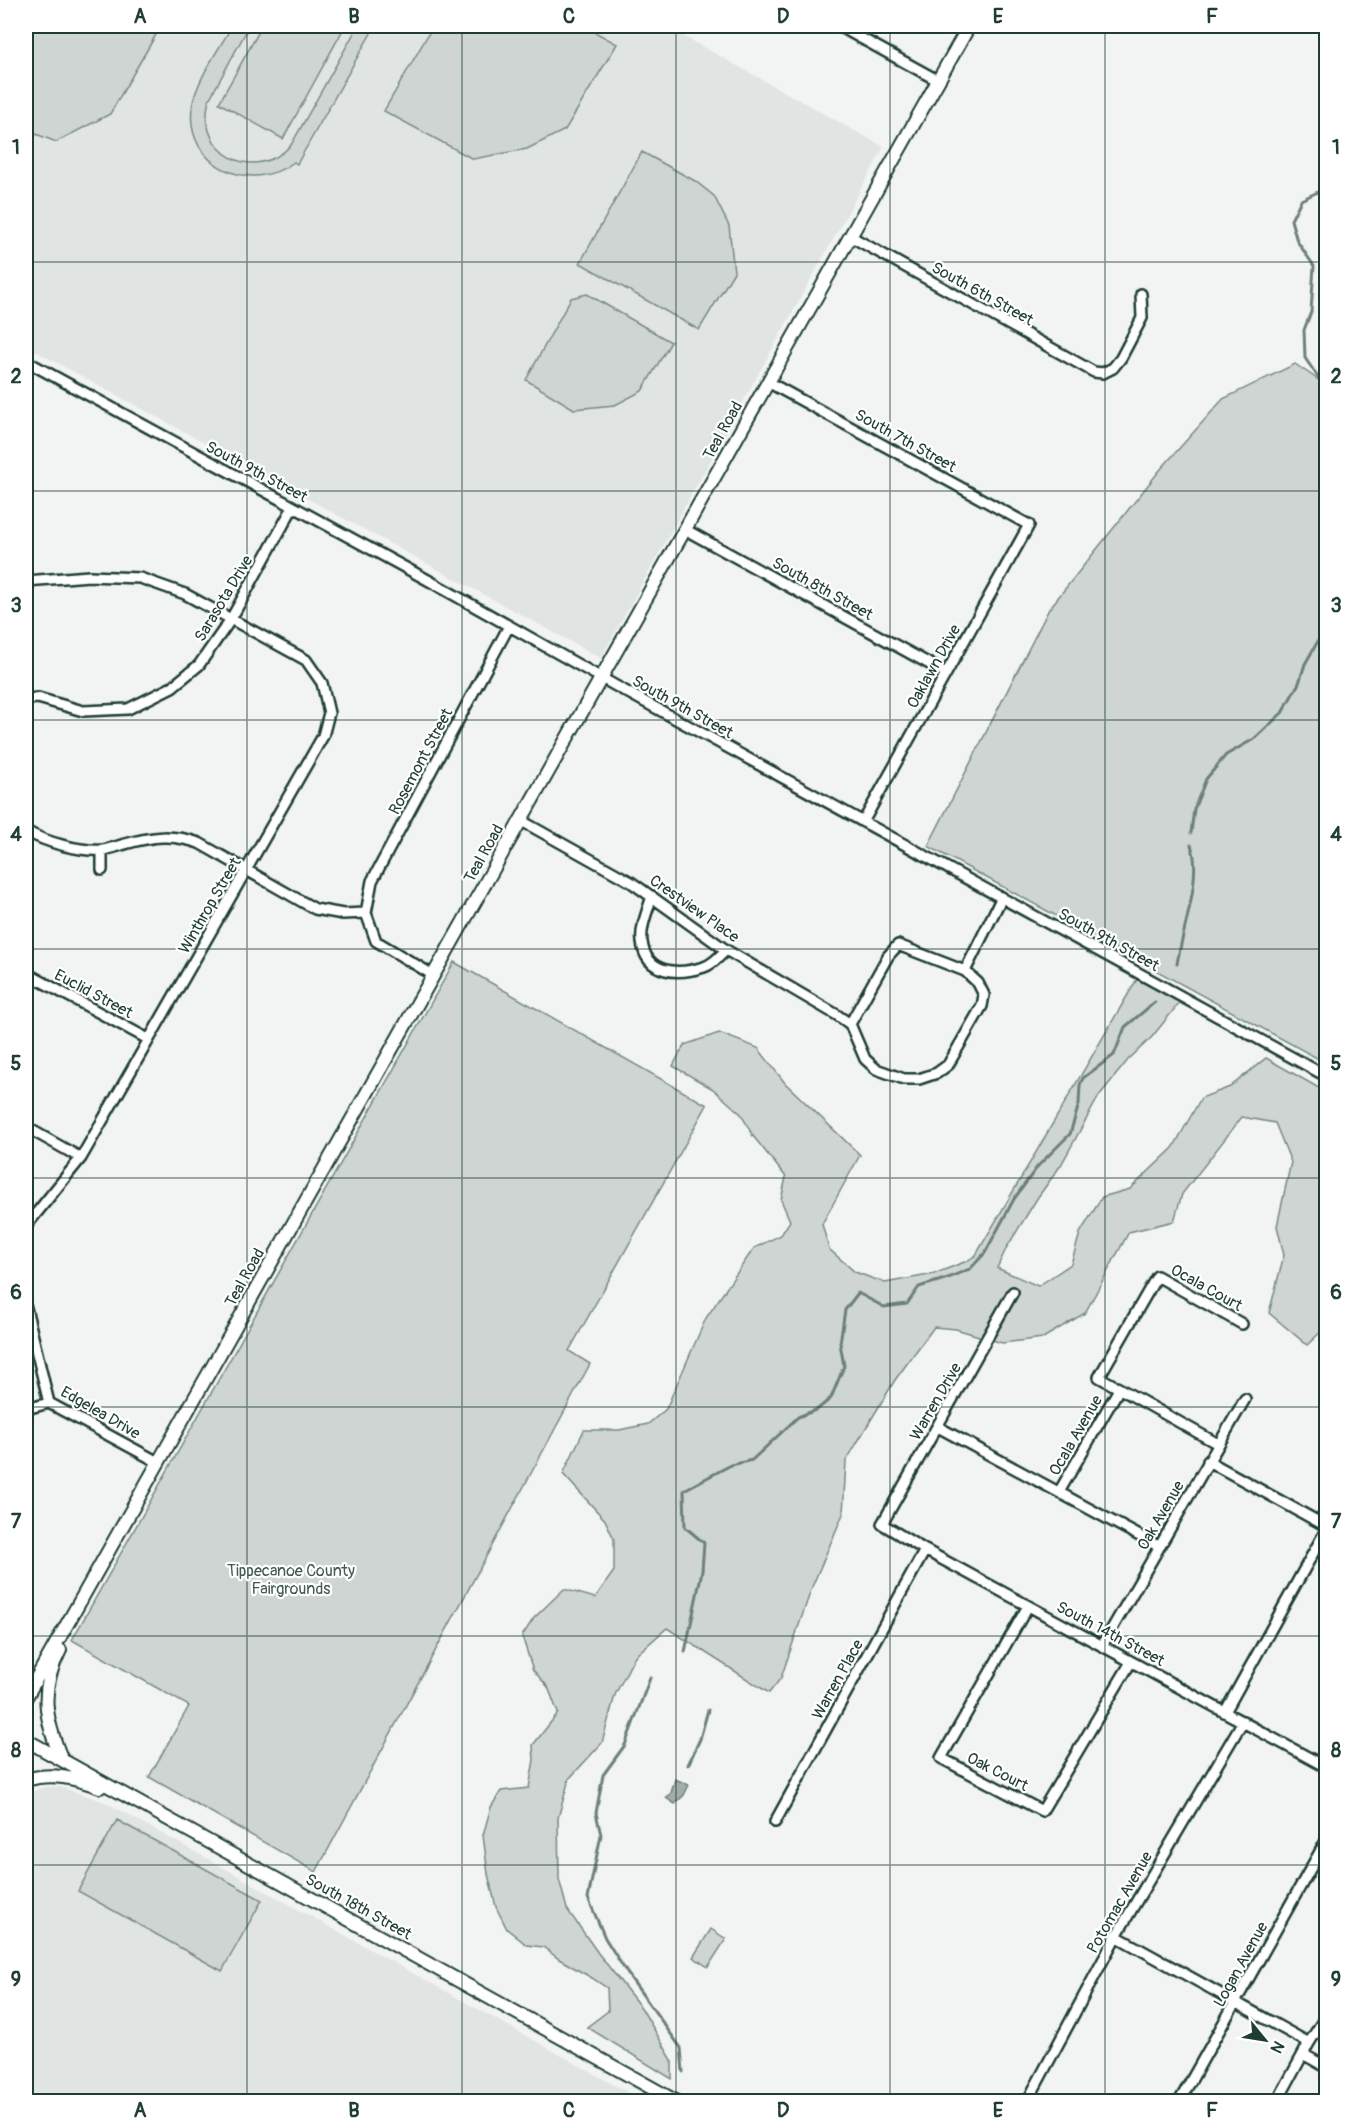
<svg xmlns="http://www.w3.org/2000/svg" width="1352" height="2127" font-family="Pangolin,sans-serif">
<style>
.built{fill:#e0e4e3}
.green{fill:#ced5d3;stroke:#768984;stroke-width:1.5}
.water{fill:#a1adaa;stroke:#6d807b;stroke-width:1.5}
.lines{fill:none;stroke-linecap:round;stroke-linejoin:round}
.stream{stroke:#6d807b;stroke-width:3}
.minor-casing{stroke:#1f3d34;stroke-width:14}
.major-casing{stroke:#1f3d34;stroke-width:16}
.minor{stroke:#fff;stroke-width:9}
.major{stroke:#fff;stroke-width:12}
.grid{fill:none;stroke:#1f3d34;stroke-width:1.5;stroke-opacity:0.55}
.labels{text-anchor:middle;stroke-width:4.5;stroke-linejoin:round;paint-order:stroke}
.street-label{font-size:16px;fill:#1f3d34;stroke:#fff}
.park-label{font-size:16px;fill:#425b54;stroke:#fff}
.neatline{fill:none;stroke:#1f3d34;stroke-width:2}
.grid-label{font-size:20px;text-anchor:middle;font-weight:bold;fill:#1f3d34}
</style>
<rect width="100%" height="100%" fill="#f2f3f3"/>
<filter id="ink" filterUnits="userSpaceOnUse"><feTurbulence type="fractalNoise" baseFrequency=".0167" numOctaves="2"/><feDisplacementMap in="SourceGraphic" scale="12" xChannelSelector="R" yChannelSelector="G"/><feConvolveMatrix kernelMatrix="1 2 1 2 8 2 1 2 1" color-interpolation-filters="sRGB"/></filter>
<g filter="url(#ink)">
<!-- built -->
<path class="built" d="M 26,26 L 665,26 L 884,147 L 601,658 L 26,346 Z
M 44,1787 L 60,1787 L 105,1802 L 643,2101 L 26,2102 L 26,1794 Z"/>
<!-- green -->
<path class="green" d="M 26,26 L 161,26 L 110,114 L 56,142 L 36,134 L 26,153 Z
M 232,26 L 249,26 L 209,100 C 195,153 254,185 291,145 L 358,26 L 375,26 L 297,164 L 294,162 C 250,195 185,166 192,108 C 195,82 219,49 232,26 Z
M 262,26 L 345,26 L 283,139 L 219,103 Z
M 433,26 L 584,26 L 617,44 L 565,130 L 527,149 L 473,159 L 384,111 Z
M 642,152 L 695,181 L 714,196 L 729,226 L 734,272 L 699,330 L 580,263 Z
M 587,294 L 671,342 L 642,391 L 615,405 L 574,409 L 526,380 L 571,298 Z
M 1295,364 L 1326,385 L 1326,1063 L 928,846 L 1049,609 L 1160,470 L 1223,399 Z
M 454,962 L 707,1105 L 569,1351 L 590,1364 L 316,1872 L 149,1777 L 189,1706 L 72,1640 Z
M 1137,979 L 1180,1002 L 1152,1037 L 1128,1060 L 1099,1096 L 1061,1165 L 1038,1197 L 1007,1247 L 997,1268 L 1038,1286 L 1071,1264 L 1080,1233 L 1102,1197 L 1130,1189 L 1173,1148 L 1201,1098 L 1230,1087 L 1266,1058 L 1326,1092 L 1326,1327 L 1307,1345 L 1269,1313 L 1284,1255 L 1277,1226 L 1291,1162 L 1275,1123 L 1242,1117 L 1182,1194 L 1174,1221 L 1129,1232 L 1085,1313 L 1043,1338 L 1002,1343 L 956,1329 L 934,1327 L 895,1380 L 846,1461 L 843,1514 L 812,1587 L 781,1678 L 769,1693 L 667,1628 L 635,1656 L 615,1695 L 602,1743 L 569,1779 L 558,1818 L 559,1879 L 567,1909 L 598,1953 L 642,2009 L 672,2060 L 672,2079 L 587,2027 L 608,2011 L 607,1988 L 592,1978 L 559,1959 L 543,1947 L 527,1945 L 507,1929 L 496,1907 L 488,1874 L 483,1835 L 491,1807 L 501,1791 L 529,1788 L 534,1760 L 533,1745 L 558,1713 L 548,1687 L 533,1670 L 522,1636 L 534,1618 L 564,1589 L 595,1598 L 614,1571 L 614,1539 L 605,1520 L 563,1474 L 584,1430 L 619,1430 L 648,1424 L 666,1409 L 706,1318 L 754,1248 L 781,1235 L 790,1221 L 781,1200 L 786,1177 L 753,1136 L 741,1114 L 713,1089 L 673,1066 L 684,1045 L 719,1033 L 758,1048 L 785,1083 L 860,1155 L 822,1224 L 829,1249 L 855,1272 L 885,1283 L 934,1274 L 967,1261 L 976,1255 Z
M 117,1820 L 262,1900 L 222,1971 L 78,1891 Z
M 711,1929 L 726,1939 L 708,1967 L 693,1957 Z"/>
<!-- water -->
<path class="water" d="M 675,1779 L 689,1785 L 684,1795 L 675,1804 L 666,1798 L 671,1793 Z"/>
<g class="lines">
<!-- stream -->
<path class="stream" d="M 1326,188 L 1301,200 L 1291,220 L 1297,241 L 1314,266 L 1311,312 L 1304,330 L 1305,358 L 1326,389
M 1191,833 L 1194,809 L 1206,779 L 1226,755 L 1254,739 L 1282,713 L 1299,683 L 1305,664 L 1326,627
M 1177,964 C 1182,931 1203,875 1191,845
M 685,1652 L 702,1571 L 704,1543 L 685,1527 L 684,1490 L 731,1465 L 752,1460 L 798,1417 L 818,1409 L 831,1398 L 844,1366 L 840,1343 L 845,1310 L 858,1293 L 884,1307 L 907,1304 L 919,1287 L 948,1278 L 970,1269 L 985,1253 L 1014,1199 L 1038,1166 L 1070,1134 L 1079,1104 L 1080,1085 L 1083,1078 L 1114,1055 L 1125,1027 L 1155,1002
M 650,1678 L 625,1745 L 603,1775 L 596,1813 L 601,1835 L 588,1898 L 605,1938 L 627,1973 L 681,2048 L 683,2072
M 688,1765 L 700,1739 L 708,1710"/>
<defs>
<path id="minor" d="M 839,26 L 937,80
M 850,236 L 1094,372 L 1103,373 L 1113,368 L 1121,358 L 1142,318 L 1141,294
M 26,361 L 426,579 L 614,685 L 1326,1076
M 768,382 L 1029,525 L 863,822
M 686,530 L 946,673
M 26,581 L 89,576 L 140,578 L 185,594 L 306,660 L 322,683 L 329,713 L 323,736 L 81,1158 L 26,1226
M 26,699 L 38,698 L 83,711 L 128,709 L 172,687 L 199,665 L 231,619 L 293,507
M 520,820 L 631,882 L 726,950 L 837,1015 L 850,1024 L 865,1059 L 876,1069 L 904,1079 L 919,1079 L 937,1073 L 948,1065 L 982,1006 L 984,995 L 978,983 L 965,971 L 1002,897
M 26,831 C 45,842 80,852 103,850 C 110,849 118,846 125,844 C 153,836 172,834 199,843 L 315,909 L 343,914 L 366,913 L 376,941 L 433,975
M 102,850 L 102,870
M 652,896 C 648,910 640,927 642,942 C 646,975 679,975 704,967 C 713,964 720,956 726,950
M 366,913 L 372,881 L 509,626
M 26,973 L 148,1039
M 850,1024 L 888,956 L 898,945 L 965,971
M 26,1127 L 81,1158
M 1013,1292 L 882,1524 L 925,1550 L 1326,1767
M 26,1308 L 49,1403 L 158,1462
M 26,1409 L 49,1403
M 938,1427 L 1158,1546
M 1218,1444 L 1099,1377 L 1157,1276 L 1242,1324
M 1208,1461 L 1326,1526
M 1059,1492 L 1119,1389
M 1028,1606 L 941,1758 L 1042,1811 L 1131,1662
M 1102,1646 L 1245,1399
M 1225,1712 L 1326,1530
M 775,1822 L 925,1550
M 1116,1936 L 1309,2043
M 1303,2054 L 1326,2067
M 1027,2102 L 1116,1936 L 1243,1721
M 1179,2102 L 1326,1841
M 1277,2102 L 1309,2043 L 1326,2016"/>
<path id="major" d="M 60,1650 C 39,1690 45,1719 61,1758
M 26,1697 L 969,26
M 26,1740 L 677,2102
M 26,1780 C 52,1772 75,1778 100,1787"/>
</defs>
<!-- minor casing -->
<use href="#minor" class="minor-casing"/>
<!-- major casing -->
<use href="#major" class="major-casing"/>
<!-- minor -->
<use href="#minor" class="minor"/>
<!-- major -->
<use href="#major" class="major"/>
</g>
</g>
<!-- grid -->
<path class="grid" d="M 247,26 L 247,2102M 462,26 L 462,2102M 676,26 L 676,2102M 890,26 L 890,2102M 1105,26 L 1105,2102M 26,262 L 1326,262M 26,491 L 1326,491M 26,720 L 1326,720M 26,949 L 1326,949M 26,1178 L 1326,1178M 26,1407 L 1326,1407M 26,1636 L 1326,1636M 26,1865 L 1326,1865"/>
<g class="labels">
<!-- street labels -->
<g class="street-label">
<text transform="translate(983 293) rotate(29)" y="6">South 6th Street</text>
<text transform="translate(722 430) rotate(-61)" y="6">Teal Road</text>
<text transform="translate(906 440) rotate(29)" y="6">South 7th Street</text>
<text transform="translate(257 471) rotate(28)" y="6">South 9th Street</text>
<text transform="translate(823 588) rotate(29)" y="6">South 8th Street</text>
<text transform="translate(223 598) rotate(-59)" y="6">Sarasota Drive</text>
<text transform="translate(933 666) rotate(-61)" y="6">Oaklawn Drive</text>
<text transform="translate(683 706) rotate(29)" y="6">South 9th Street</text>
<text transform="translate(420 761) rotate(-62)" y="6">Rosemont Street</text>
<text transform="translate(483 853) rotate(-61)" y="6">Teal Road</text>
<text transform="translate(209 905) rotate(-60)" y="6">Winthrop Street</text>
<text transform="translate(695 908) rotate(35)" y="6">Crestview Place</text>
<text transform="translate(1109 939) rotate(29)" y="6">South 9th Street</text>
<text transform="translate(94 993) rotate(28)" y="6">Euclid Street</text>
<text transform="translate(244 1277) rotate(-61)" y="6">Teal Road</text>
<text transform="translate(1207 1287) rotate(29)" y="6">Ocala Court</text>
<text transform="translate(935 1401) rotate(-60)" y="6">Warren Drive</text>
<text transform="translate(101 1412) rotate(30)" y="6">Edgelea Drive</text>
<text transform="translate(1075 1435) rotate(-60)" y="6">Ocala Avenue</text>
<text transform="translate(1160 1515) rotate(-60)" y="6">Oak Avenue</text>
<text transform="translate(1111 1633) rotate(28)" y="6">South 14th Street</text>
<text transform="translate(837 1679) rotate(-61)" y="6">Warren Place</text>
<text transform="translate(998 1771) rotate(27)" y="6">Oak Court</text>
<text transform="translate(1119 1902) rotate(-60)" y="6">Potomac Avenue</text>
<text transform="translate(359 1906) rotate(29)" y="6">South 18th Street</text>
<text transform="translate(1240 1964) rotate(-61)" y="6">Logan Avenue</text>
</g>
<!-- park labels -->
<g class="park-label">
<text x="291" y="1576">Tippecanoe County<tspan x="291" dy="18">Fairgrounds</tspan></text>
</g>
</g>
<!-- margin -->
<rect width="1352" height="2127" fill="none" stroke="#fff" stroke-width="66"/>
<!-- north arrow -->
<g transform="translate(1265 2040) rotate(120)" stroke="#ffffff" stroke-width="4.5" paint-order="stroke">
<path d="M0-4.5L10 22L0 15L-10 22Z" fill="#1f3d34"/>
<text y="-9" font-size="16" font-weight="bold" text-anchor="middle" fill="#1f3d34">N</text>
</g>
<rect x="33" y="33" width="1286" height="2061" class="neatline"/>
<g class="grid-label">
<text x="140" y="23">A</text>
<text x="354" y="23">B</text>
<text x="569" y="23">C</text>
<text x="783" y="23">D</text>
<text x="998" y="23">E</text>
<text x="1212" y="23">F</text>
<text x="16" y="154">1</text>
<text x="1336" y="154">1</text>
<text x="16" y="383">2</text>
<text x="1336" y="383">2</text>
<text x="16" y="612">3</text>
<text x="1336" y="612">3</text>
<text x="16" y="841">4</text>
<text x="1336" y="841">4</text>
<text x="16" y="1070">5</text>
<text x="1336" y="1070">5</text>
<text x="16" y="1299">6</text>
<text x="1336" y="1299">6</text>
<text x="16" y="1528">7</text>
<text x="1336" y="1528">7</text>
<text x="16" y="1757">8</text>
<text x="1336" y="1757">8</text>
<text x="16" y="1986">9</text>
<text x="1336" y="1986">9</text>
<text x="140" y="2117">A</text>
<text x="354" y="2117">B</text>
<text x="569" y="2117">C</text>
<text x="783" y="2117">D</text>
<text x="998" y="2117">E</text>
<text x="1212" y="2117">F</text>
</g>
</svg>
